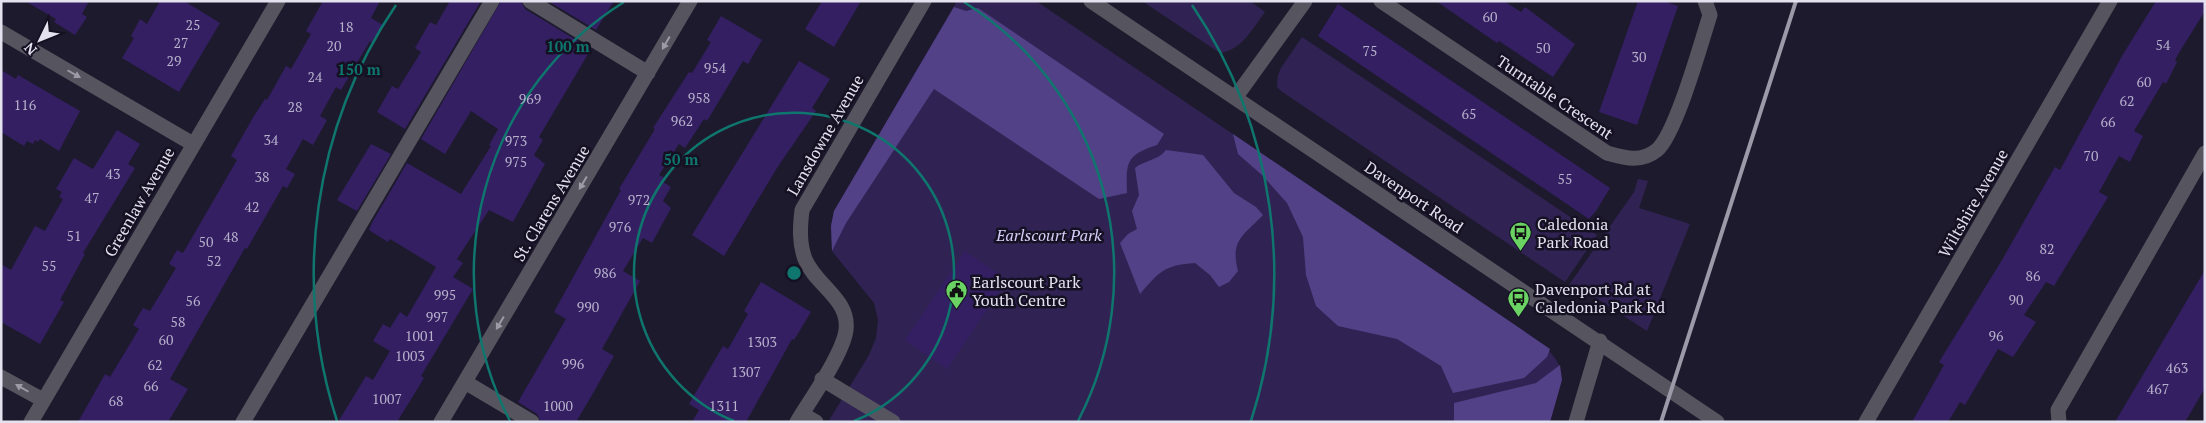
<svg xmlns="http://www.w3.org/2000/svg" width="2206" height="423" font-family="'PT Serif',serif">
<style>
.green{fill:#302354}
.forest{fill:#534187}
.building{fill:#331f62}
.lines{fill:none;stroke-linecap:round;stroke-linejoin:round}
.minor{stroke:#56545e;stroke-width:15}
.rail{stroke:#9c9aa9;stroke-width:4}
.oneway{fill:#9d9ba6}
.ring{fill:none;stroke:#0f766e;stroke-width:2.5}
.labels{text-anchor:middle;stroke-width:5;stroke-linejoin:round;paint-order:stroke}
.number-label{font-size:14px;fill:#b8b1cc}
.street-label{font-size:16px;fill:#e4e2ef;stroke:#151123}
.poi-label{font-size:16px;fill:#e4e2ef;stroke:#151123;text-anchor:start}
.park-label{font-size:16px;font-style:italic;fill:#d5cef8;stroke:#151123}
.centre{fill:#0f766e;stroke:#151123;stroke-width:2.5}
.ring-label{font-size:15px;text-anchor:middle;font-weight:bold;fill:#0f766e;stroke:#151123;stroke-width:5;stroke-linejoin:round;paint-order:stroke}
</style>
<rect width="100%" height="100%" fill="#1e1a2d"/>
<!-- green -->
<path class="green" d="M 957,1 L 1036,1 L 1518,327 C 1568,363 1567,364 1550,422 L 828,422 L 869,355 L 876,338 L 878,320 L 874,303 L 832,251 L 831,226 L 834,211 Z
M 1142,1 L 1250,1 L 1265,12 C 1253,28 1242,50 1220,53 Z
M 1302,37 L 1597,235 L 1565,282 L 1281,91 L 1277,87 L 1278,75 L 1281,68 Z
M 1638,179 L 1648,181 L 1639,208 L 1690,224 L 1647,331 L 1590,294 L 1582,294 L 1569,285 L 1634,192 Z"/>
<!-- forest -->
<path class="forest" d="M 954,7 L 966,11 L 978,8 L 1164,134 L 1157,145 C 1126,155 1126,162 1127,193 L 1099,199 L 934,89 L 846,223 L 832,251 L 831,226 L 834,211 Z
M 1233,134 L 1518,327 L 1550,349 L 1547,357 L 1524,378 L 1453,393 L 1441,366 L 1397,339 L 1338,326 L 1316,306 L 1306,275 L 1303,237 L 1287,203 L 1262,175 L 1238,154 Z
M 1166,150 L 1203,155 L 1234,193 L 1256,207 L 1263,215 C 1243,236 1230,240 1238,271 L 1229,282 L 1219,287 L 1210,275 L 1195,263 C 1164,265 1159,272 1140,294 L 1120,243 L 1128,234 L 1137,229 L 1132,211 L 1139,195 L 1135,168 C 1145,160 1159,160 1166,150 Z
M 1560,365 L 1562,380 L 1550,422 L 1454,422 L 1454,403 L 1536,383 Z"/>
<!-- building -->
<path class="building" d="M 25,1 L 89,1 L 82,14 L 87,17 L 75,35 L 54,22 L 56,19 Z
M 160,1 L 184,1 L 220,23 L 179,92 L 122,58 L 134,38 L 131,36 L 140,19 L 147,24 Z
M 323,1 L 380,1 L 371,18 L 383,25 L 373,43 L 370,41 L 341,90 L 336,87 L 320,116 L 327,120 L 313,145 L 303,139 L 286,169 L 295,174 L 287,188 L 283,186 L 247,249 L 245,248 L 170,379 L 188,389 L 168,422 L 78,422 L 105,374 L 110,377 L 139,329 L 133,325 L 143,308 L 150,311 L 176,268 L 169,264 L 177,250 L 183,253 L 237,160 L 231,156 L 254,116 L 265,99 L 267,100 L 286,66 L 291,69 L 311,34 L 306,31 Z
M 450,1 L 481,1 L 405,129 L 377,112 L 392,86 L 398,89 L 421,52 L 415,48 L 430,22 L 436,25 Z
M 501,1 L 521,1 L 525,9 L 591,49 L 539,137 L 543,140 L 534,155 L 545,164 L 513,222 L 489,210 L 457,259 L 463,263 L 453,277 L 473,289 L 421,376 L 424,378 L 397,422 L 338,422 L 366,376 L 373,380 L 390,351 L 373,341 L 383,324 L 390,328 L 400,312 L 407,317 L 436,267 L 390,239 L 388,242 L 369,230 L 373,221 L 407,163 L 461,194 L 491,146 L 489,145 L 498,129 L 471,111 L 445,154 L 421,139 Z
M 548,1 L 614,1 L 596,30 Z
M 822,1 L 861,1 L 834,47 L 805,29 Z
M 1436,1 L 1504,1 L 1521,12 L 1525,7 L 1575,44 L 1553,77 L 1499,41 L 1497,43 Z
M 1638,1 L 1663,1 L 1678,6 L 1637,125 L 1599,112 Z
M 2156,1 L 2205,1 L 2205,11 L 2180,51 L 2175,60 L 2177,62 L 2166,84 L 2163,82 L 2134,131 L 2143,136 L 2130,162 L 2119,156 L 2099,192 L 2108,197 L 2102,207 L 2054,286 L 2046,282 L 2024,315 L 2036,322 L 2013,357 L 1998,349 L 1965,405 L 1960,402 L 1948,422 L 1912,422 L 1944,365 L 1939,362 L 2002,260 L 2055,167 L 2060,170 L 2122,56 Z
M 1338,4 L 1610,188 L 1596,211 L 1589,219 L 1318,36 Z
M 721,16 L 762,40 L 748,64 L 743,61 L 707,121 L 704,119 L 685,148 L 679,144 L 659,175 L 665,178 L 663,182 L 671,187 L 663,201 L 671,208 L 652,243 L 643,238 L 623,271 L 640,281 L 602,349 L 614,356 L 592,395 L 576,422 L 541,422 L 537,414 L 518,402 L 566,319 L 554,312 L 621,190 L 619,189 L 655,129 L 653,128 L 689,72 L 692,73 L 711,42 L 707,40 Z
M 799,61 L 830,79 L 812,108 L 816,111 L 777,168 L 724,256 L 692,235 Z
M 1,70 L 16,79 L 18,75 L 80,111 L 59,151 L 40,139 L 38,142 L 35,140 L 33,144 L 27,141 L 24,146 L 1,132 Z
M 117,130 L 140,144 L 128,164 L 135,168 L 83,253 L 85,254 L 60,300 L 64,302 L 40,344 L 1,322 L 1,264 L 11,270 L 35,226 L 45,231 L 63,199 L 59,197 L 62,192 L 56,189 L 74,158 L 93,169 Z
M 371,144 L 391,154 L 357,211 L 337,200 Z
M 965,251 L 1007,280 L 947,369 L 905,340 Z
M 2205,270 L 2205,388 L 2185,422 L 2115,422 Z
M 761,282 L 811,312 L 794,340 L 792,339 L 746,422 L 692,422 L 699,410 L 689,404 L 723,346 L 728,349 L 748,314 L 744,311 Z"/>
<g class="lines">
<!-- minor -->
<path class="minor" d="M 530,1 L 648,73
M 1091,1 L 1717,422
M 1381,1 L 1607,153 C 1625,158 1641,163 1657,150 C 1676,134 1701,43 1710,15 L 1705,1
M 1,32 L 193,144
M 1235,98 L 1305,1
M 1,377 L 43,400
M 822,379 L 893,422
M 465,382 L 532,422
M 802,414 L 816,422
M 31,422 L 278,1
M 243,422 L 492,1
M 441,422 L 690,1
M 797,422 C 810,400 843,354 846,330 C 850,299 815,285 805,259 C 799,243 800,227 802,210 L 924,1
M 1576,422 L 1600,341
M 1866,422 L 2110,1
M 2059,422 L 2058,410 L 2205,153"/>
<!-- rail -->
<path class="rail" d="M 1661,422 L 1796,1"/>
</g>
<!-- one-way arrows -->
<defs><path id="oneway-solid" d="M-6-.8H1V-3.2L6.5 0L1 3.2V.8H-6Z" transform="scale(1.25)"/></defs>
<g class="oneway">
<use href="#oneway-solid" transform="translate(666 43) rotate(120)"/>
<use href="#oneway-solid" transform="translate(74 74) rotate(30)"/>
<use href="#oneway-solid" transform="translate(583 183) rotate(121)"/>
<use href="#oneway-solid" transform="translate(500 323) rotate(121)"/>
<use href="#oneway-solid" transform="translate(22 388) rotate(-150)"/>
</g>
<!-- distance rings -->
<g class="ring">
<path d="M734 421A160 160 0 1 1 854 421"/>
<path d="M510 421A320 320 0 0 1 624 2M964 2A320 320 0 0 1 1078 421"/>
<path d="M337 421A480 480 0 0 1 396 5M1192 5A480 480 0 0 1 1251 421"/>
</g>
<!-- icons -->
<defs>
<symbol id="bus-pin" viewBox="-11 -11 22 30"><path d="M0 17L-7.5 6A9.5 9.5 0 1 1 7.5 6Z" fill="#6ad364" stroke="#151123"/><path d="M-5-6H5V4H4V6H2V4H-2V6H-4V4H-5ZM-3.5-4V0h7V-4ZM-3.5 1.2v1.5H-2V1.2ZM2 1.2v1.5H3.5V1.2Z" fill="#111"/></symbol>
<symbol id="civic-pin" viewBox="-11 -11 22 30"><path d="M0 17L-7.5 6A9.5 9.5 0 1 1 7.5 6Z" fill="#6ad364" stroke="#151123"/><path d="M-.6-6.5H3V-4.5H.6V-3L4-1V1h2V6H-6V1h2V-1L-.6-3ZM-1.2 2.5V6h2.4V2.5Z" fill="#111"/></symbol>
</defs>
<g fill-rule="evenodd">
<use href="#bus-pin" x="1508" y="220" width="25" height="34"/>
<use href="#civic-pin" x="944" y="278" width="25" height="34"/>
<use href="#bus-pin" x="1506" y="286" width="25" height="34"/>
</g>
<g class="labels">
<!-- number labels -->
<g class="number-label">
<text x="1490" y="22">60</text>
<text x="193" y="30">25</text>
<text x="346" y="32">18</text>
<text x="181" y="48">27</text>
<text x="2163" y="50">54</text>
<text x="334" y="51">20</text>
<text x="1543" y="53">50</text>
<text x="1370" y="56">75</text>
<text x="1639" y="62">30</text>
<text x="174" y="66">29</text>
<text x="715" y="73">954</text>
<text x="315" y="82">24</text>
<text x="2144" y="87">60</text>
<text x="699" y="103">958</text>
<text x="530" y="104">969</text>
<text x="2127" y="106">62</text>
<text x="25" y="110">116</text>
<text x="295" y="112">28</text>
<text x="1469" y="119">65</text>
<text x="682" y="126">962</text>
<text x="2108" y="127">66</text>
<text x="271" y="145">34</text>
<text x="516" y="146">973</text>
<text x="2091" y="161">70</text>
<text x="516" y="167">975</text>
<text x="113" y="179">43</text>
<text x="262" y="182">38</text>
<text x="1565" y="184">55</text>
<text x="92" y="203">47</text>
<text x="639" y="205">972</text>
<text x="252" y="212">42</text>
<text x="620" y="232">976</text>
<text x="74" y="241">51</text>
<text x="231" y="242">48</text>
<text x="206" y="247">50</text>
<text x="2047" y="254">82</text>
<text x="214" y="266">52</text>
<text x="49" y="271">55</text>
<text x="605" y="278">986</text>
<text x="2033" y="281">86</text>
<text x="445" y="300">995</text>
<text x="2016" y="305">90</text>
<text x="193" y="306">56</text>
<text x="588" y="312">990</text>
<text x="437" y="322">997</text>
<text x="178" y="327">58</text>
<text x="420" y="341">1001</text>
<text x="1996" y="341">96</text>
<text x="166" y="345">60</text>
<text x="762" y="347">1303</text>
<text x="410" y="361">1003</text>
<text x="573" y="369">996</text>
<text x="155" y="370">62</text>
<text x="2177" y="373">463</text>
<text x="746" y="377">1307</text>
<text x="151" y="391">66</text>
<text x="2158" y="394">467</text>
<text x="387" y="404">1007</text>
<text x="116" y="406">68</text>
<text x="558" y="411">1000</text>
<text x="724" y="411">1311</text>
</g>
<!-- street labels -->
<g class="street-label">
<text transform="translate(1555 97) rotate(34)" y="6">Turntable Crescent</text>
<text transform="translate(825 135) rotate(-60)" y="6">Lansdowne Avenue</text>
<text transform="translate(1414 197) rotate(34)" y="6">Davenport Road</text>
<text transform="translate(139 202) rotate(-60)" y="6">Greenlaw Avenue</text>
<text transform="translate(551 203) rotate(-59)" y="6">St. Clarens Avenue</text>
<text transform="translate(1973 203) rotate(-60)" y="6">Wiltshire Avenue</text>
</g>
<!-- poi labels -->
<g class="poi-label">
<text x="1537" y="230">Caledonia<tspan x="1537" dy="18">Park Road</tspan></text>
<text x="972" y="288">Earlscourt Park<tspan x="972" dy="18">Youth Centre</tspan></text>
<text x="1535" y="295">Davenport Rd at<tspan x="1535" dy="18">Caledonia Park Rd</tspan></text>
</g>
<!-- park labels -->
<g class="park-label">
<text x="1049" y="241">Earlscourt Park</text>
</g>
</g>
<circle cx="794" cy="273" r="8" class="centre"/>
<g class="ring-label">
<text x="568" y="52">100 m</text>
<text x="359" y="75">150 m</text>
<text x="681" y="165">50 m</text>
</g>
<!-- border -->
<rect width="2206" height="423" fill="none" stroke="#e4e2ef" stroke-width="5"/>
<!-- north arrow -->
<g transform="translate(40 40) rotate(227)" stroke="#151123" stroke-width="4" paint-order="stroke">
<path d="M0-4L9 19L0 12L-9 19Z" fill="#e4e2ef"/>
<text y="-8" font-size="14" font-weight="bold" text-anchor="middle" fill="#e4e2ef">N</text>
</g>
</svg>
